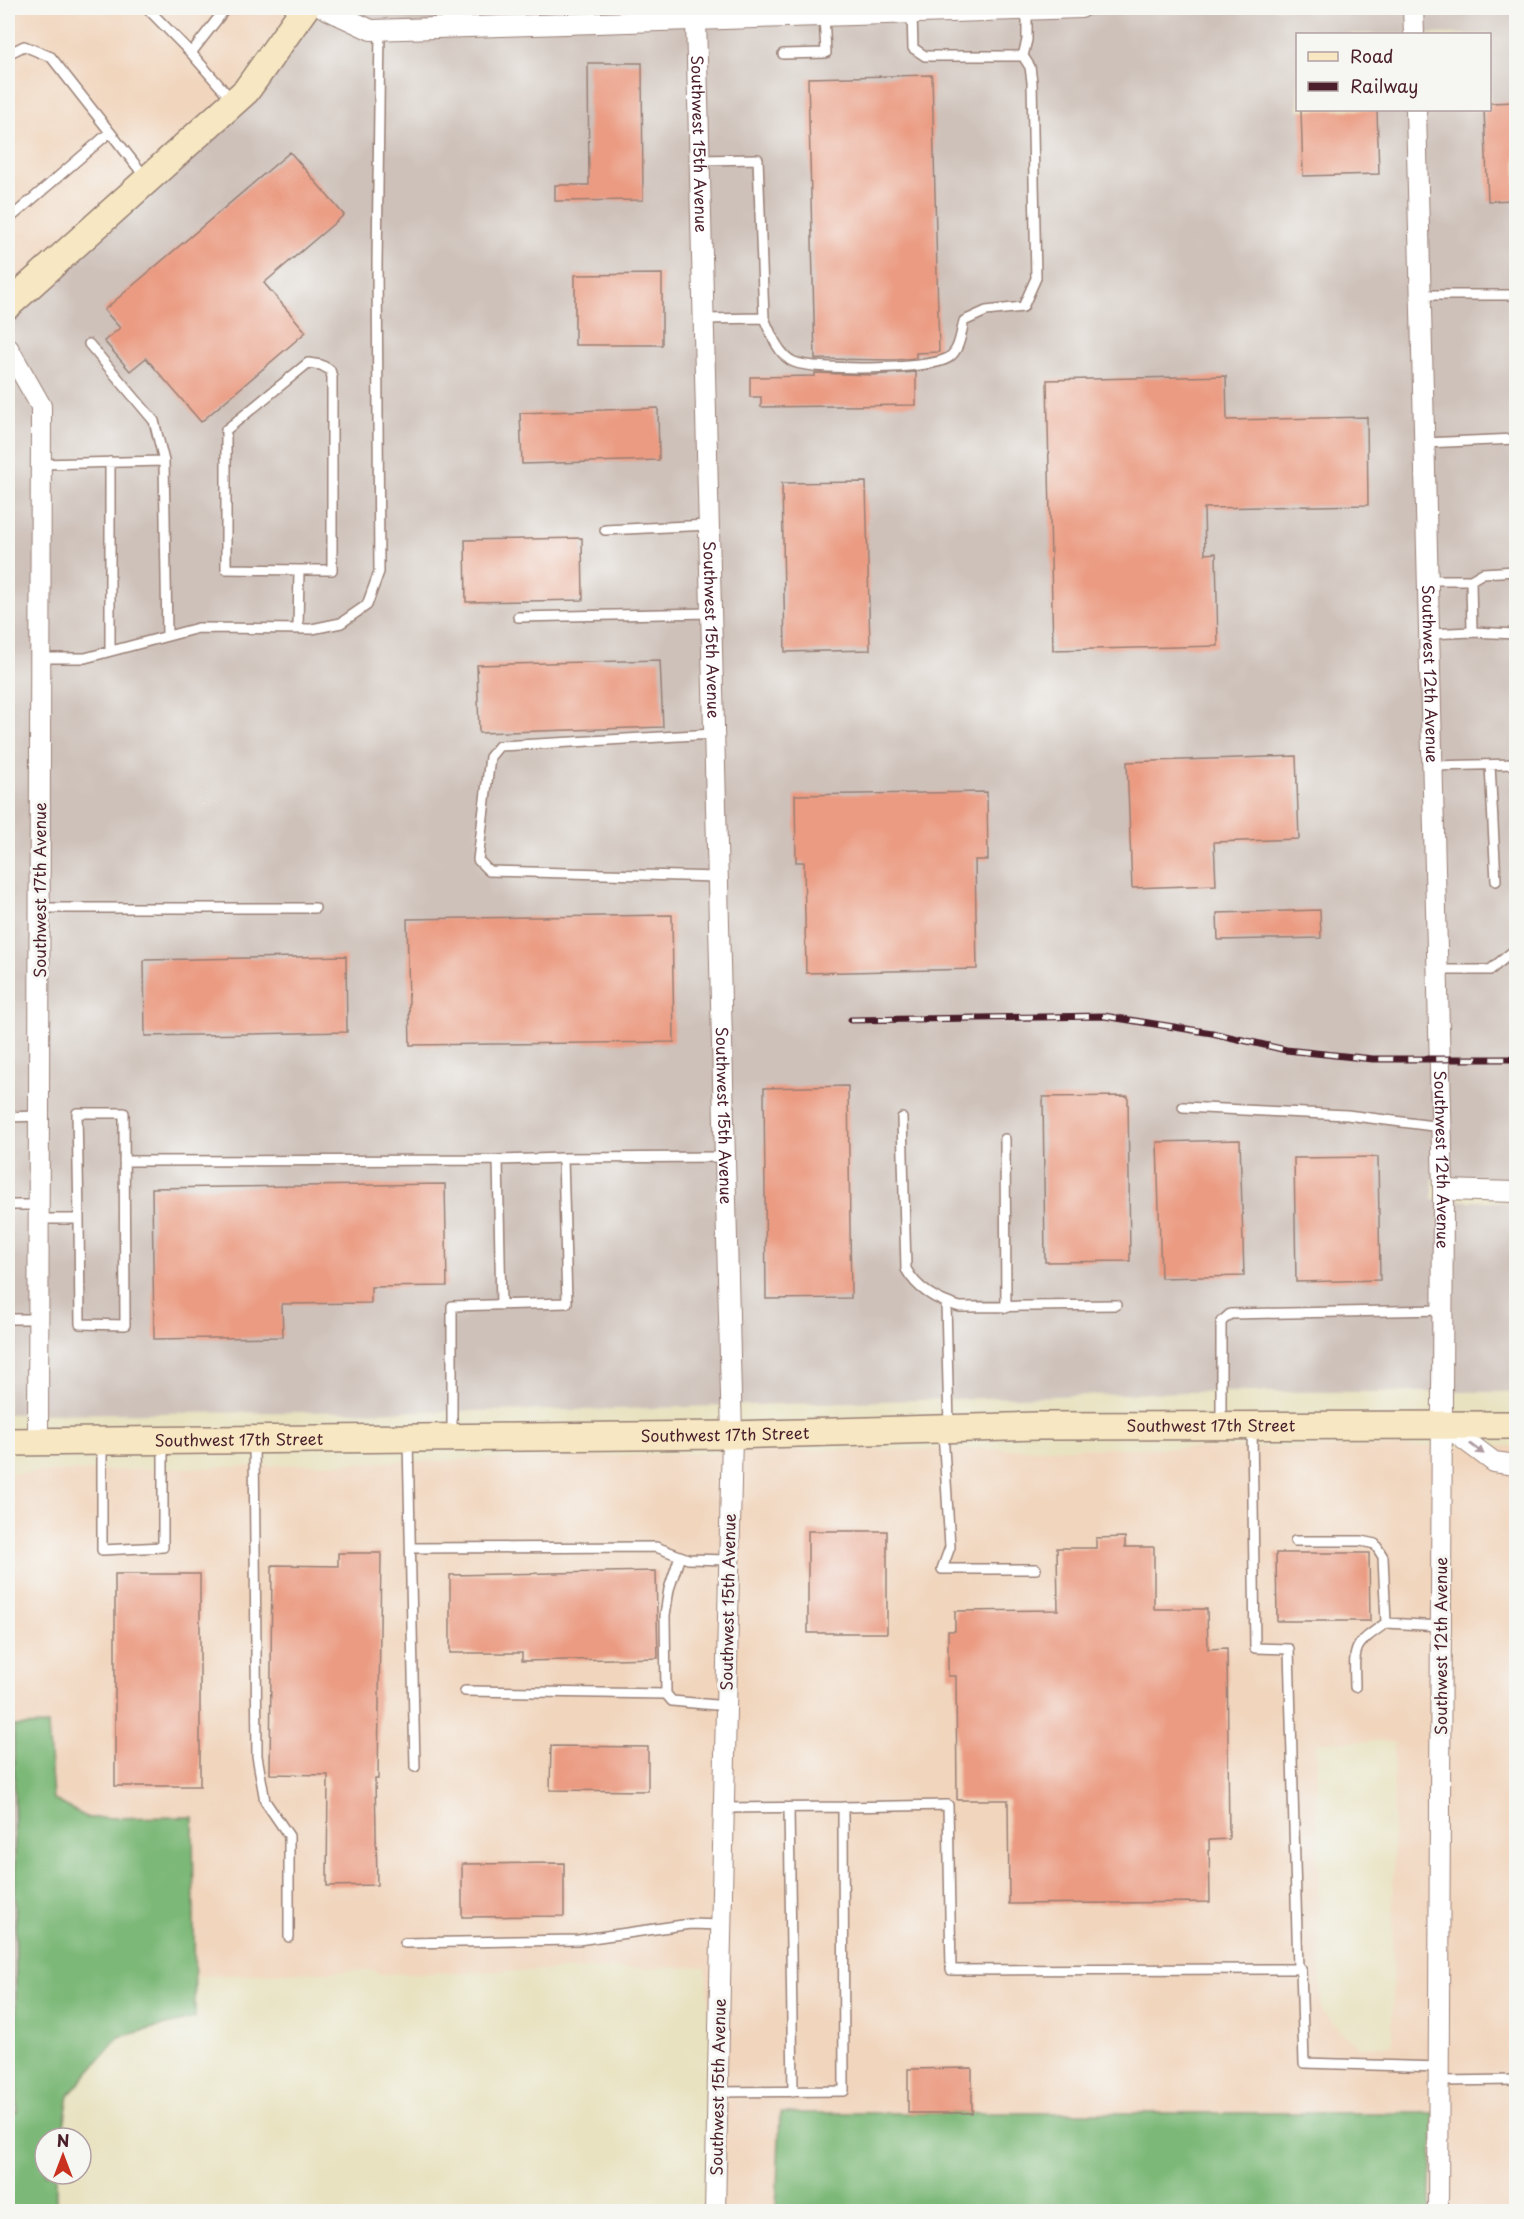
<svg xmlns="http://www.w3.org/2000/svg" width="1524" height="2219" font-family="'Playpen Sans',sans-serif">
<style>
.built{fill:#f1d5bd;fill-rule:evenodd}
.industrial{fill:#cec1ba;fill-rule:evenodd}
.forest{fill:#7cb877;stroke:#636c51;stroke-width:1.5}
.building{fill:#eb9b82}
.lines{fill:none;stroke-linecap:round;stroke-linejoin:round}
.service-casing{stroke:#998076;stroke-width:12}
.minor-casing{stroke:#998076;stroke-width:22}
.secondary-casing{stroke:#998076;stroke-width:30}
.service{stroke:#fff;stroke-width:9}
.minor{stroke:#fff;stroke-width:20}
.secondary{stroke:#f7e8c3;stroke-width:27}
.rail-casing{stroke:#4a1f2b;stroke-width:7}
.rail{stroke:#f6f6f2;stroke-width:4.5;stroke-dasharray:14;stroke-linecap:butt}
.oneway{fill:#ae9aa0}
.labels{text-anchor:middle;stroke-width:6;stroke-linejoin:round;paint-order:stroke}
.street-label{font-size:16px;fill:#4a1f2b;stroke:#f6f6f2}
</style>
<rect width="100%" height="100%" fill="#f6f6f2"/>
<filter id="ink" filterUnits="userSpaceOnUse"><feTurbulence type="fractalNoise" baseFrequency=".0167" numOctaves="2"/><feDisplacementMap in="SourceGraphic" scale="12" xChannelSelector="R" yChannelSelector="G"/><feConvolveMatrix kernelMatrix="1 2 1 2 8 2 1 2 1" color-interpolation-filters="sRGB"/></filter>
<filter id="wash" filterUnits="userSpaceOnUse"><feTurbulence type="fractalNoise" baseFrequency=".008" numOctaves="4" result="noise"/><feDisplacementMap in="SourceGraphic" scale="24" xChannelSelector="R" yChannelSelector="G"/><feGaussianBlur stdDeviation="1.35" result="paint"/><feColorMatrix in="noise" values="0 0 0 0 0 0 0 0 0 0 0 0 0 0 0 0 0 1.4 0 .05"/><feComposite in="paint" operator="in"/></filter>
<g filter="url(#wash)">
<rect width="100%" height="100%" fill="#e8e2c0"/>
<!-- built -->
<path class="built" d="M 8,8 L 293,8 L 236,87 L 8,292 Z
M 1516,1446 L 1516,2211 L 1430,2211 L 780,2114 L 776,2211 L 714,2211 L 715,2114 L 706,1967 L 377,1974 L 376,1970 L 194,1976 L 193,1817 L 88,1818 L 53,1799 L 48,1725 L 14,1726 L 8,1473 L 809,1450 ZM 1394,1741 L 1392,2046 L 1358,2047 L 1321,2011 L 1316,1742 Z"/>
<!-- industrial -->
<path class="industrial" d="M 317,8 L 1516,8 L 1516,1181 L 1433,1179 L 1433,1200 L 1516,1202 L 1516,1392 L 1189,1392 L 584,1410 L 8,1414 L 8,318 ZM 1298,34 L 1490,34 L 1490,110 L 1298,110 Z
M 8,1547 L 14,1726 L 17,2113 L 8,2111 Z"/>
<!-- forest -->
<path class="forest" d="M 48,1725 L 53,1799 L 88,1818 L 193,1817 L 195,2018 L 119,2037 L 69,2095 L 62,2138 L 45,2138 L 45,2174 L 56,2174 L 56,2211 L 8,2211 L 8,2111 L 17,2113 L 14,1726 Z
M 780,2113 L 1434,2113 L 1430,2211 L 776,2212 Z"/>
<g id="blocks">
<!-- building -->
<path class="building" d="M 588,63 L 642,63 L 643,200 L 555,201 L 555,185 L 589,185 Z
M 932,75 L 939,352 L 916,353 L 916,358 L 896,360 L 815,359 L 808,78 Z
M 1516,102 L 1516,200 L 1488,201 L 1484,110 L 1490,110 L 1490,103 Z
M 1301,110 L 1377,110 L 1379,174 L 1303,176 Z
M 290,152 L 344,215 L 264,283 L 306,332 L 201,422 L 146,358 L 130,371 L 104,341 L 120,328 L 104,310 Z
M 662,274 L 662,345 L 575,345 L 575,275 Z
M 916,372 L 916,405 L 761,407 L 761,397 L 750,397 L 750,377 L 815,376 L 815,373 L 872,375 Z
M 1226,376 L 1227,420 L 1367,417 L 1368,505 L 1204,508 L 1205,554 L 1216,553 L 1218,646 L 1053,650 L 1047,380 Z
M 658,408 L 659,460 L 522,464 L 520,413 Z
M 866,482 L 870,650 L 785,652 L 782,483 Z
M 582,538 L 583,600 L 466,602 L 465,540 Z
M 660,660 L 663,727 L 479,733 L 477,665 Z
M 1296,756 L 1299,839 L 1214,842 L 1216,885 L 1132,888 L 1127,762 Z
M 987,792 L 988,860 L 975,860 L 977,969 L 806,973 L 804,862 L 796,862 L 795,795 Z
M 1320,910 L 1321,938 L 1218,940 L 1217,913 Z
M 672,915 L 674,1042 L 410,1045 L 407,919 Z
M 346,956 L 347,1032 L 145,1036 L 144,960 Z
M 848,1086 L 851,1298 L 766,1299 L 764,1088 Z
M 1128,1096 L 1130,1261 L 1045,1262 L 1043,1097 Z
M 1240,1140 L 1244,1276 L 1161,1278 L 1157,1142 Z
M 1378,1157 L 1380,1280 L 1296,1282 L 1294,1158 Z
M 445,1184 L 447,1286 L 371,1287 L 371,1303 L 282,1304 L 283,1337 L 154,1339 L 152,1188 Z
M 808,1531 L 887,1531 L 887,1633 L 808,1633 Z
M 1125,1537 L 1125,1547 L 1154,1547 L 1154,1609 L 1207,1609 L 1208,1649 L 1227,1648 L 1229,1839 L 1209,1840 L 1210,1902 L 1009,1904 L 1008,1800 L 957,1800 L 956,1676 L 948,1676 L 948,1631 L 955,1631 L 955,1611 L 1058,1610 L 1057,1548 L 1096,1548 L 1096,1538 Z
M 338,1553 L 381,1553 L 378,1779 L 375,1779 L 377,1885 L 327,1886 L 328,1775 L 270,1774 L 272,1565 L 338,1566 Z
M 1276,1553 L 1369,1553 L 1370,1621 L 1277,1621 Z
M 656,1571 L 658,1658 L 522,1661 L 522,1653 L 450,1653 L 450,1575 Z
M 115,1574 L 200,1574 L 200,1786 L 115,1786 Z
M 551,1746 L 648,1747 L 648,1791 L 550,1790 Z
M 564,1863 L 564,1916 L 462,1917 L 462,1864 Z
M 972,2068 L 972,2113 L 908,2113 L 908,2069 Z"/>
</g>
</g>
<g filter="url(#ink)">
<use href="#blocks" fill-opacity="0" stroke="#998076" stroke-width="1.5"/>
<g class="lines">
<defs>
<path id="service" d="M 147,8 L 191,53
M 226,8 L 191,53 L 232,100
M 912,13 L 913,48 L 925,56 L 1023,56 L 1027,40 L 1027,9
M 8,54 L 24,46 L 51,57 L 146,178
M 783,54 L 826,53 L 824,16
M 700,160 L 758,159 L 764,318
M 8,217 L 15,214 L 110,132
M 1420,295 L 1516,295
M 704,319 L 764,318 C 770,332 779,356 794,362 C 816,371 928,370 948,358 C 960,351 961,332 964,321 L 986,311 L 1023,307 L 1036,278 L 1032,82 L 1030,67 L 1023,56
M 89,344 L 154,421 L 164,461
M 1424,443 L 1516,439
M 41,464 L 164,461 L 167,634
M 605,530 L 709,525
M 1428,580 L 1471,580 L 1472,632 L 1429,634
M 1471,580 L 1483,573 L 1516,571
M 518,617 L 711,613
M 298,629 L 299,570 L 332,570 L 332,377 L 330,370 L 321,365 L 308,363 L 226,430 L 226,569 L 299,570
M 1472,632 L 1516,634
M 110,650 L 110,462
M 41,658 L 85,658 L 198,628 L 312,629 L 341,623 L 367,605 L 379,572 L 377,264 L 380,29
M 714,734 L 499,746 L 490,757 L 478,860 L 489,871 L 718,877
M 1490,765 L 1496,881
M 1432,766 L 1516,764
M 40,908 L 315,908
M 1437,970 L 1490,970 L 1516,949
M 1183,1107 L 1347,1115 L 1441,1127
M 8,1117 L 40,1116
M 902,1118 L 906,1269 C 917,1289 938,1301 960,1307 L 1116,1305
M 1005,1139 L 1006,1308
M 563,1158 L 725,1157
M 124,1161 L 498,1160
M 8,1205 L 39,1205
M 39,1219 L 79,1219 L 80,1324 L 125,1325 L 124,1113 L 77,1113 L 79,1219
M 946,1303 L 949,1427
M 8,1319 L 38,1319
M 1221,1423 L 1221,1322 L 1230,1314 L 1442,1310
M 1252,1427 L 1255,1648 L 1289,1649 L 1298,1969
M 943,1431 L 950,1547 L 942,1569 L 1036,1569
M 452,1435 L 452,1306 L 567,1303 L 563,1158 L 498,1160 L 501,1305
M 408,1440 L 415,1767
M 254,1442 L 257,1756 L 265,1801 L 289,1836 L 289,1937
M 102,1443 L 102,1550 L 163,1547 L 163,1443
M 1295,1541 L 1361,1541 L 1375,1544 L 1383,1557 L 1386,1623 L 1441,1626
M 411,1548 L 656,1547 L 688,1559 L 729,1560
M 680,1556 L 669,1589 L 665,1615 L 666,1694 L 672,1701 L 726,1706
M 1355,1687 C 1354,1645 1352,1647 1386,1623
M 465,1691 L 666,1694
M 843,1807 L 948,1805 L 951,1970 L 1301,1969 L 1304,2063 L 1440,2067
M 789,1808 L 793,2092
M 405,1943 L 578,1940 L 690,1924 L 721,1925
M 1440,2081 L 1516,2080
M 718,2092 L 844,2091 L 843,1807 L 724,1808"/>
<g id="minor">
<path d="M 324,8 L 371,30 L 1081,8"/>
<path d="M 1413,8 L 1414,34"/>
<path id="s1" d="M 696,20 L 732,1435 L 715,2212"/>
<path id="s2" d="M 1416,110 L 1443,1190 L 1438,2212"/>
<path d="M 8,348 L 41,406 L 38,1441"/>
<path d="M 1443,1190 L 1516,1192"/>
<path d="M 1442,1423 L 1494,1462 L 1516,1465"/>
</g>
<g id="secondary">
<path d="M 8,305 L 246,91 L 305,8"/>
<path id="s3" d="M 8,1442 L 732,1435 L 1038,1426 L 1516,1425"/>
</g>
</defs>
<!-- service casing -->
<use href="#service" class="service-casing"/>
<!-- minor casing -->
<use href="#minor" class="minor-casing"/>
<!-- secondary casing -->
<use href="#secondary" class="secondary-casing"/>
<!-- service -->
<use href="#service" class="service"/>
<!-- minor -->
<use href="#minor" class="minor"/>
<!-- secondary -->
<use href="#secondary" class="secondary"/>
<defs>
<path id="rail" d="M 851,1020 L 1104,1016 L 1212,1033 L 1286,1050 L 1373,1059 L 1516,1059"/>
</defs>
<!-- rail casing -->
<use href="#rail" class="rail-casing"/>
<!-- rail -->
<use href="#rail" class="rail"/>
</g>
<!-- one-way arrows -->
<defs><path id="oneway-solid" d="M-6-.8H1V-3.2L6.5 0L1 3.2V.8H-6Z" transform="scale(1.5)"/></defs>
<use class="oneway" href="#oneway-solid" transform="translate(1477 1449) rotate(37)"/>
</g>
<g class="labels">
<!-- street labels -->
<g class="street-label">
<text dy="6" stroke="none"><textPath href="#s1" startOffset="124">Southwest 15th Avenue</textPath></text>
<text dy="6" stroke="none"><textPath href="#s1" startOffset="610">Southwest 15th Avenue</textPath></text>
<text dy="6" stroke="none"><textPath href="#s2" startOffset="564">Southwest 12th Avenue</textPath></text>
<text transform="translate(40 890) rotate(-90)" y="6">Southwest 17th Avenue</text>
<text dy="6" stroke="none"><textPath href="#s1" startOffset="1096">Southwest 15th Avenue</textPath></text>
<text dy="6" stroke="none"><textPath href="#s2" startOffset="1050">Southwest 12th Avenue</textPath></text>
<text dy="6" stroke="none"><textPath href="#s3" startOffset="1203">Southwest 17th Street</textPath></text>
<text dy="6" stroke="none"><textPath href="#s3" startOffset="717">Southwest 17th Street</textPath></text>
<text dy="6" stroke="none"><textPath href="#s3" startOffset="231">Southwest 17th Street</textPath></text>
<text transform="translate(728 1602) rotate(-89)" y="6">Southwest 15th Avenue</text>
<text transform="translate(1441 1646) rotate(-90)" y="6">Southwest 12th Avenue</text>
<text transform="translate(718 2087) rotate(-89)" y="6">Southwest 15th Avenue</text>
</g>
</g>
<!-- margin -->
<rect width="1524" height="2219" fill="none" stroke="#f6f6f2" stroke-width="30"/>
<!-- legend -->
<rect x="1296" y="33" width="195" height="78" fill="#f6f6f2" stroke="#b1a0a2" stroke-width="1.5"/>
<rect x="1308" y="52" width="30" height="9" fill="#f7e8c3" stroke="#b1a0a2" stroke-width="1.5"/>
<text x="1350" y="63" font-size="18" fill="#4a1f2b">Road</text>
<rect x="1308" y="82" width="30" height="9" fill="#4a1f2b" stroke="#b1a0a2" stroke-width="1.5"/>
<text x="1350" y="93" font-size="18" fill="#4a1f2b">Railway</text>
<!-- north arrow -->
<g transform="translate(63 2156)"><circle r="28" fill="#f6f6f2" stroke="#b1a0a2" stroke-width="1.5"/>
<path d="M0-4.5L10 22L0 15L-10 22Z" fill="#c8321e"/>
<text y="-9" font-size="16" font-weight="bold" text-anchor="middle" fill="#4a1f2b">N</text>
</g>
</svg>
